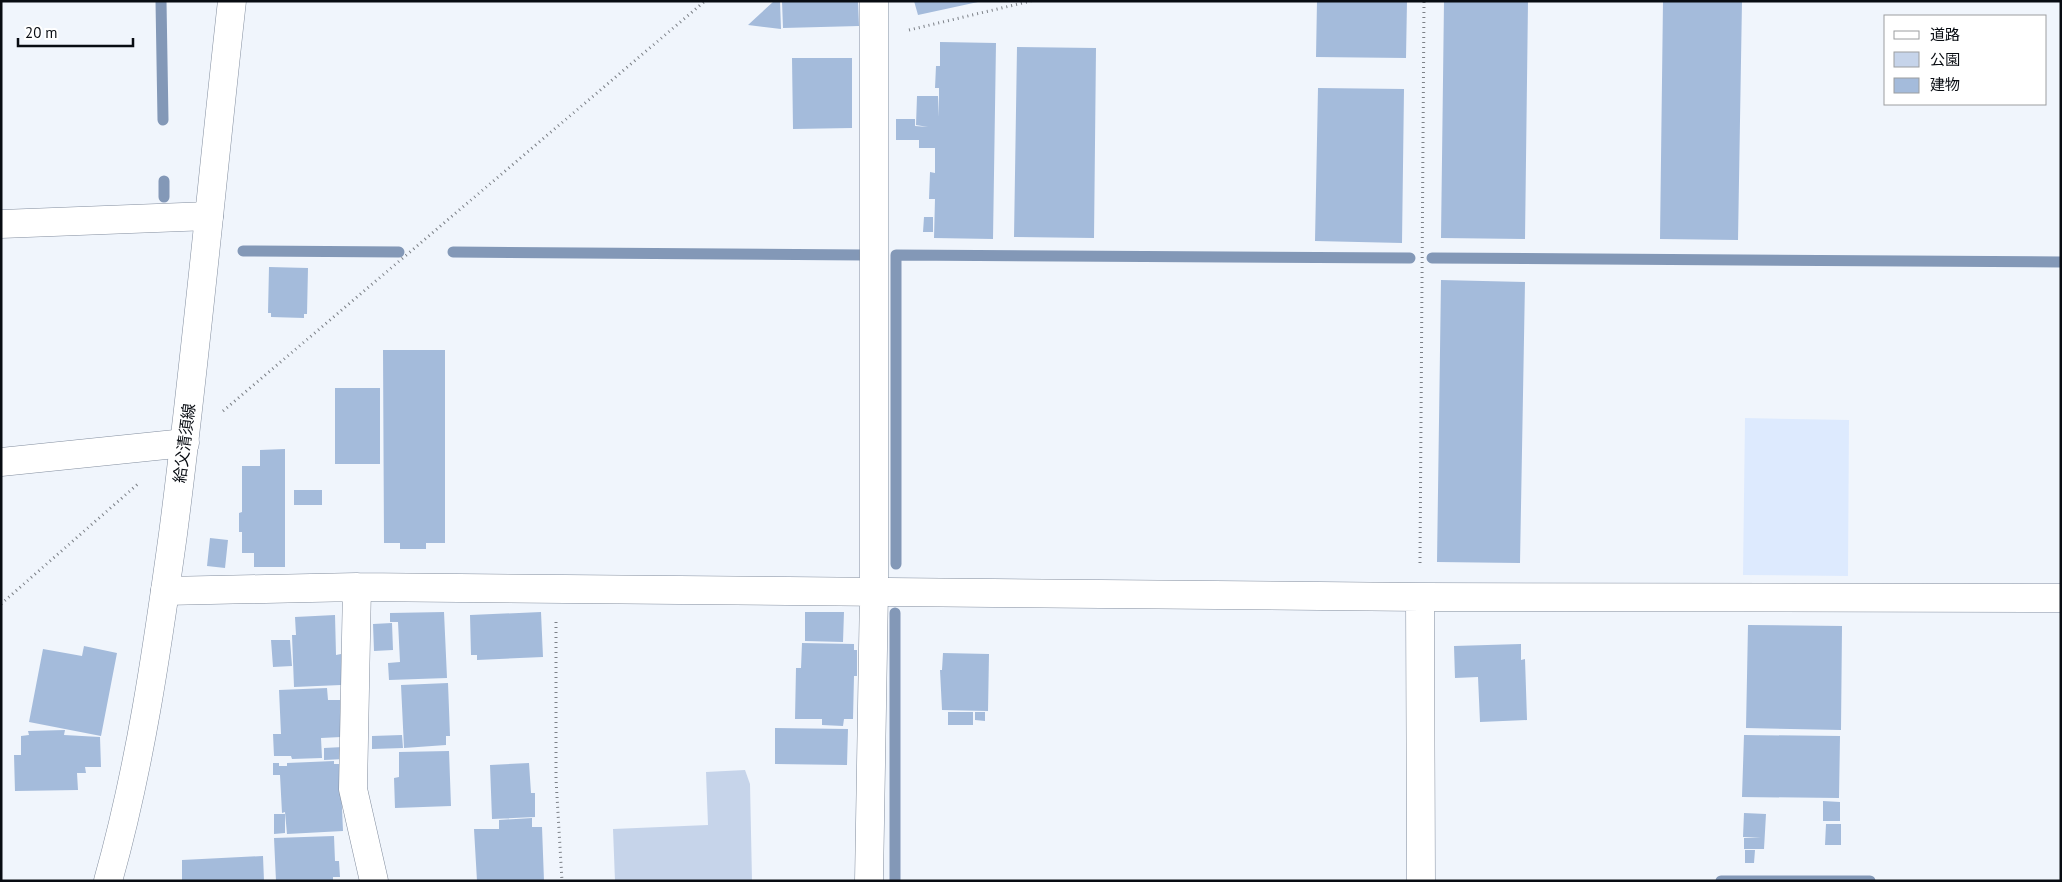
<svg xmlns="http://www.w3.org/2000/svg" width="2062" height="882" font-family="'PT Sans','Noto Sans JP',sans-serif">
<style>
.built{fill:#ddeafe}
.green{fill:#c6d4ea}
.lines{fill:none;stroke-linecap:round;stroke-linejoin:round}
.stream{stroke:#8398b7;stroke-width:11}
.building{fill:#a4bbdb}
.minor-casing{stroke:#838e9f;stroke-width:29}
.secondary-casing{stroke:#838e9f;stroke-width:29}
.path{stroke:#7c8087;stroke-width:3;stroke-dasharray:1 4;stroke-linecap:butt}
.minor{stroke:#fff;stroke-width:28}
.secondary{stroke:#fff;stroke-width:28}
.labels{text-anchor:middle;stroke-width:5;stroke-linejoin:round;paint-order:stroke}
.street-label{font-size:16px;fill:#080c12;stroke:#fff}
</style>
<rect width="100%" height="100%" fill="#f0f5fc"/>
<!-- built -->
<path class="built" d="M 1745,418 L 1849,420 L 1848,576 L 1743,575 Z"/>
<!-- green -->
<path class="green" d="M 745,770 L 750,784 L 752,881 L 615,881 L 613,829 L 708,825 L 706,772 Z"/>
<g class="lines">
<!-- stream -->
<path class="stream" d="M 161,1 L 163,120
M 164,181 L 164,197
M 243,251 L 399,252
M 453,252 L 864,255
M 1432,258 L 2061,262
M 896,564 L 896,255 L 1410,258
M 895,613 L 895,881
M 1721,881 L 1870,881"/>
</g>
<!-- building -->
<path class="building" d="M 774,1 L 780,1 L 781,29 L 748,25 Z
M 782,1 L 858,1 L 859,26 L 783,28 Z
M 914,1 L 977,1 L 978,2 L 918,15 Z
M 1317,1 L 1407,1 L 1406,58 L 1316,57 Z
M 1444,1 L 1528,1 L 1525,239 L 1441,238 Z
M 1663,1 L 1742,1 L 1738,240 L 1660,239 Z
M 940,42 L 996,43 L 993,239 L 934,238 L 935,199 L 929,199 L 930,172 L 935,173 L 935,148 L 919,148 L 919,140 L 896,140 L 896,119 L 915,119 L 915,126 L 928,127 L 916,125 L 917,96 L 938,96 L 939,117 L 939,88 L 935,88 L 936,66 L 940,66 Z
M 1017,47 L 1096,48 L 1094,238 L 1014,237 Z
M 792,58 L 852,58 L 852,128 L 793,129 Z
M 1318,88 L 1404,89 L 1402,243 L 1315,241 Z
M 924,217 L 933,217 L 933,232 L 923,232 Z
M 269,267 L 308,268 L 307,314 L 304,314 L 304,318 L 271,317 L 271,313 L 268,313 Z
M 1441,280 L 1525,282 L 1520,563 L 1437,562 Z
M 383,350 L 445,350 L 445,543 L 426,543 L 426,549 L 400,549 L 400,543 L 384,543 Z
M 335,388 L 380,388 L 380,464 L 335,464 Z
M 285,449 L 285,567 L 254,567 L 254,553 L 242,553 L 242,532 L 239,532 L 239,513 L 242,512 L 242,466 L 260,466 L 260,450 Z
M 294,490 L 322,490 L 322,505 L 294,505 Z
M 210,538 L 228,540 L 225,568 L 207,566 Z
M 444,612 L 447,678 L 389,680 L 388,663 L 400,662 L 398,622 L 390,622 L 390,613 Z
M 541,612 L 543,657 L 477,660 L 477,655 L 471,655 L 470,615 Z
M 805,612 L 844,612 L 843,642 L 805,641 Z
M 335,615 L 336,655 L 341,654 L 341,685 L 294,687 L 292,635 L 296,635 L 295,617 Z
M 392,623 L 393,650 L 374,651 L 373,624 Z
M 1748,625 L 1842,626 L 1841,730 L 1746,728 Z
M 271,640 L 290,640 L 292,666 L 273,667 Z
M 802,643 L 854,644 L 854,650 L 857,650 L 857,676 L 854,676 L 853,719 L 844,719 L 843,726 L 822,725 L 822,719 L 795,719 L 796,668 L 801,668 Z
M 1521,644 L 1521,660 L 1525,659 L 1527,720 L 1480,722 L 1478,677 L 1455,678 L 1454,646 Z
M 84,646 L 117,653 L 101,736 L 29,722 L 43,649 L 82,656 Z
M 943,653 L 989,654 L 988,711 L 942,710 L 940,670 L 942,670 Z
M 448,683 L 450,736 L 446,736 L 446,745 L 404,748 L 401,685 Z
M 327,688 L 328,700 L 340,700 L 341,737 L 321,738 L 322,758 L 292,759 L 291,756 L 274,756 L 273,734 L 281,734 L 279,690 Z
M 948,712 L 973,712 L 973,725 L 948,725 Z
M 975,712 L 985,712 L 985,721 L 975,720 Z
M 775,728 L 848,729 L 847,765 L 775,764 Z
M 65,730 L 64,735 L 100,737 L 101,767 L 85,767 L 86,773 L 77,773 L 78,790 L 15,791 L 14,755 L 21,755 L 21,736 L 29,735 L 28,731 Z
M 402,735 L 403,748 L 372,749 L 372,736 Z
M 1744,735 L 1840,736 L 1839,798 L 1742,797 Z
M 343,747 L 344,759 L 324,760 L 324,748 Z
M 449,751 L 451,806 L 395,808 L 394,778 L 399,777 L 399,752 Z
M 334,761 L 334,764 L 340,764 L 343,831 L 287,834 L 285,812 L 282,813 L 280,775 L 273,775 L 273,763 L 279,763 L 279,766 L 287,766 L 287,763 Z
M 529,763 L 531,793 L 535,793 L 535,817 L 492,819 L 490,765 Z
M 1823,801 L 1840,802 L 1840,821 L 1823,821 Z
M 1744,813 L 1766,814 L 1764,849 L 1744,849 L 1744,838 L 1761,837 L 1743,837 Z
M 274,814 L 285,814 L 285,833 L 274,834 Z
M 532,818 L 532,827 L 542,827 L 544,881 L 477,881 L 474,829 L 499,829 L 499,820 Z
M 1826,824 L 1841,824 L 1841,845 L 1825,845 Z
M 334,836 L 335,861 L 339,861 L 340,877 L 333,877 L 333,881 L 276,881 L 274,838 Z
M 1745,850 L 1755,850 L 1754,863 L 1745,863 Z
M 263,856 L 264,881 L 182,881 L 182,860 Z"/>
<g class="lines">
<defs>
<path id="minor" d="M 1,224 L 209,216
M 1,462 L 185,443
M 357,587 L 353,789 L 374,881
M 165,591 L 357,587 L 1420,597 L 2061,598
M 1420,597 L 1421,881
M 869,881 L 874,591 L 874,1"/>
<path id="secondary" d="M 108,881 C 140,768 157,650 173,534 C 196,357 212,179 232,1"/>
</defs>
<!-- minor casing -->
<use href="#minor" class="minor-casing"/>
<!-- secondary casing -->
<use href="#secondary" class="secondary-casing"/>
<!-- path -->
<path class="path" d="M 909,30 L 1031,1
M 223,411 L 705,1
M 1420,563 L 1424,1
M 1,604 L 139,483
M 556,622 L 556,779 L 562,881"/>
<!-- minor -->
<use href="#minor" class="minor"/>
<!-- secondary -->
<use href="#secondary" class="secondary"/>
</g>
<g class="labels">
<!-- street labels -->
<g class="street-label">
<text transform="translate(184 443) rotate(-83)" y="6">給父清須線</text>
</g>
</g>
<!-- border -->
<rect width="2062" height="882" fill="none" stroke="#080c12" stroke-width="5"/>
<!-- legend -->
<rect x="1884" y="15" width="162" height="90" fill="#ffffff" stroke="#9c9ea0"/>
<rect x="1894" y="31" width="25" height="8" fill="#ffffff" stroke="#9c9ea0"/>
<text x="1930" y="40" font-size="15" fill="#080c12">道路</text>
<rect x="1894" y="52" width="25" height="15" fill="#c6d4ea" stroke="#9c9ea0"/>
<text x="1930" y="65" font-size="15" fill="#080c12">公園</text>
<rect x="1894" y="78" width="25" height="15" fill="#a4bbdb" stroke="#9c9ea0"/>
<text x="1930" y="90" font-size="15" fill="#080c12">建物</text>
<!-- scale -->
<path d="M18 38v8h115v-8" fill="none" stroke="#080c12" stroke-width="2.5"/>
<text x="25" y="38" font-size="15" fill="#080c12" stroke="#ffffff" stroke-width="4" paint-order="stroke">20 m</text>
</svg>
